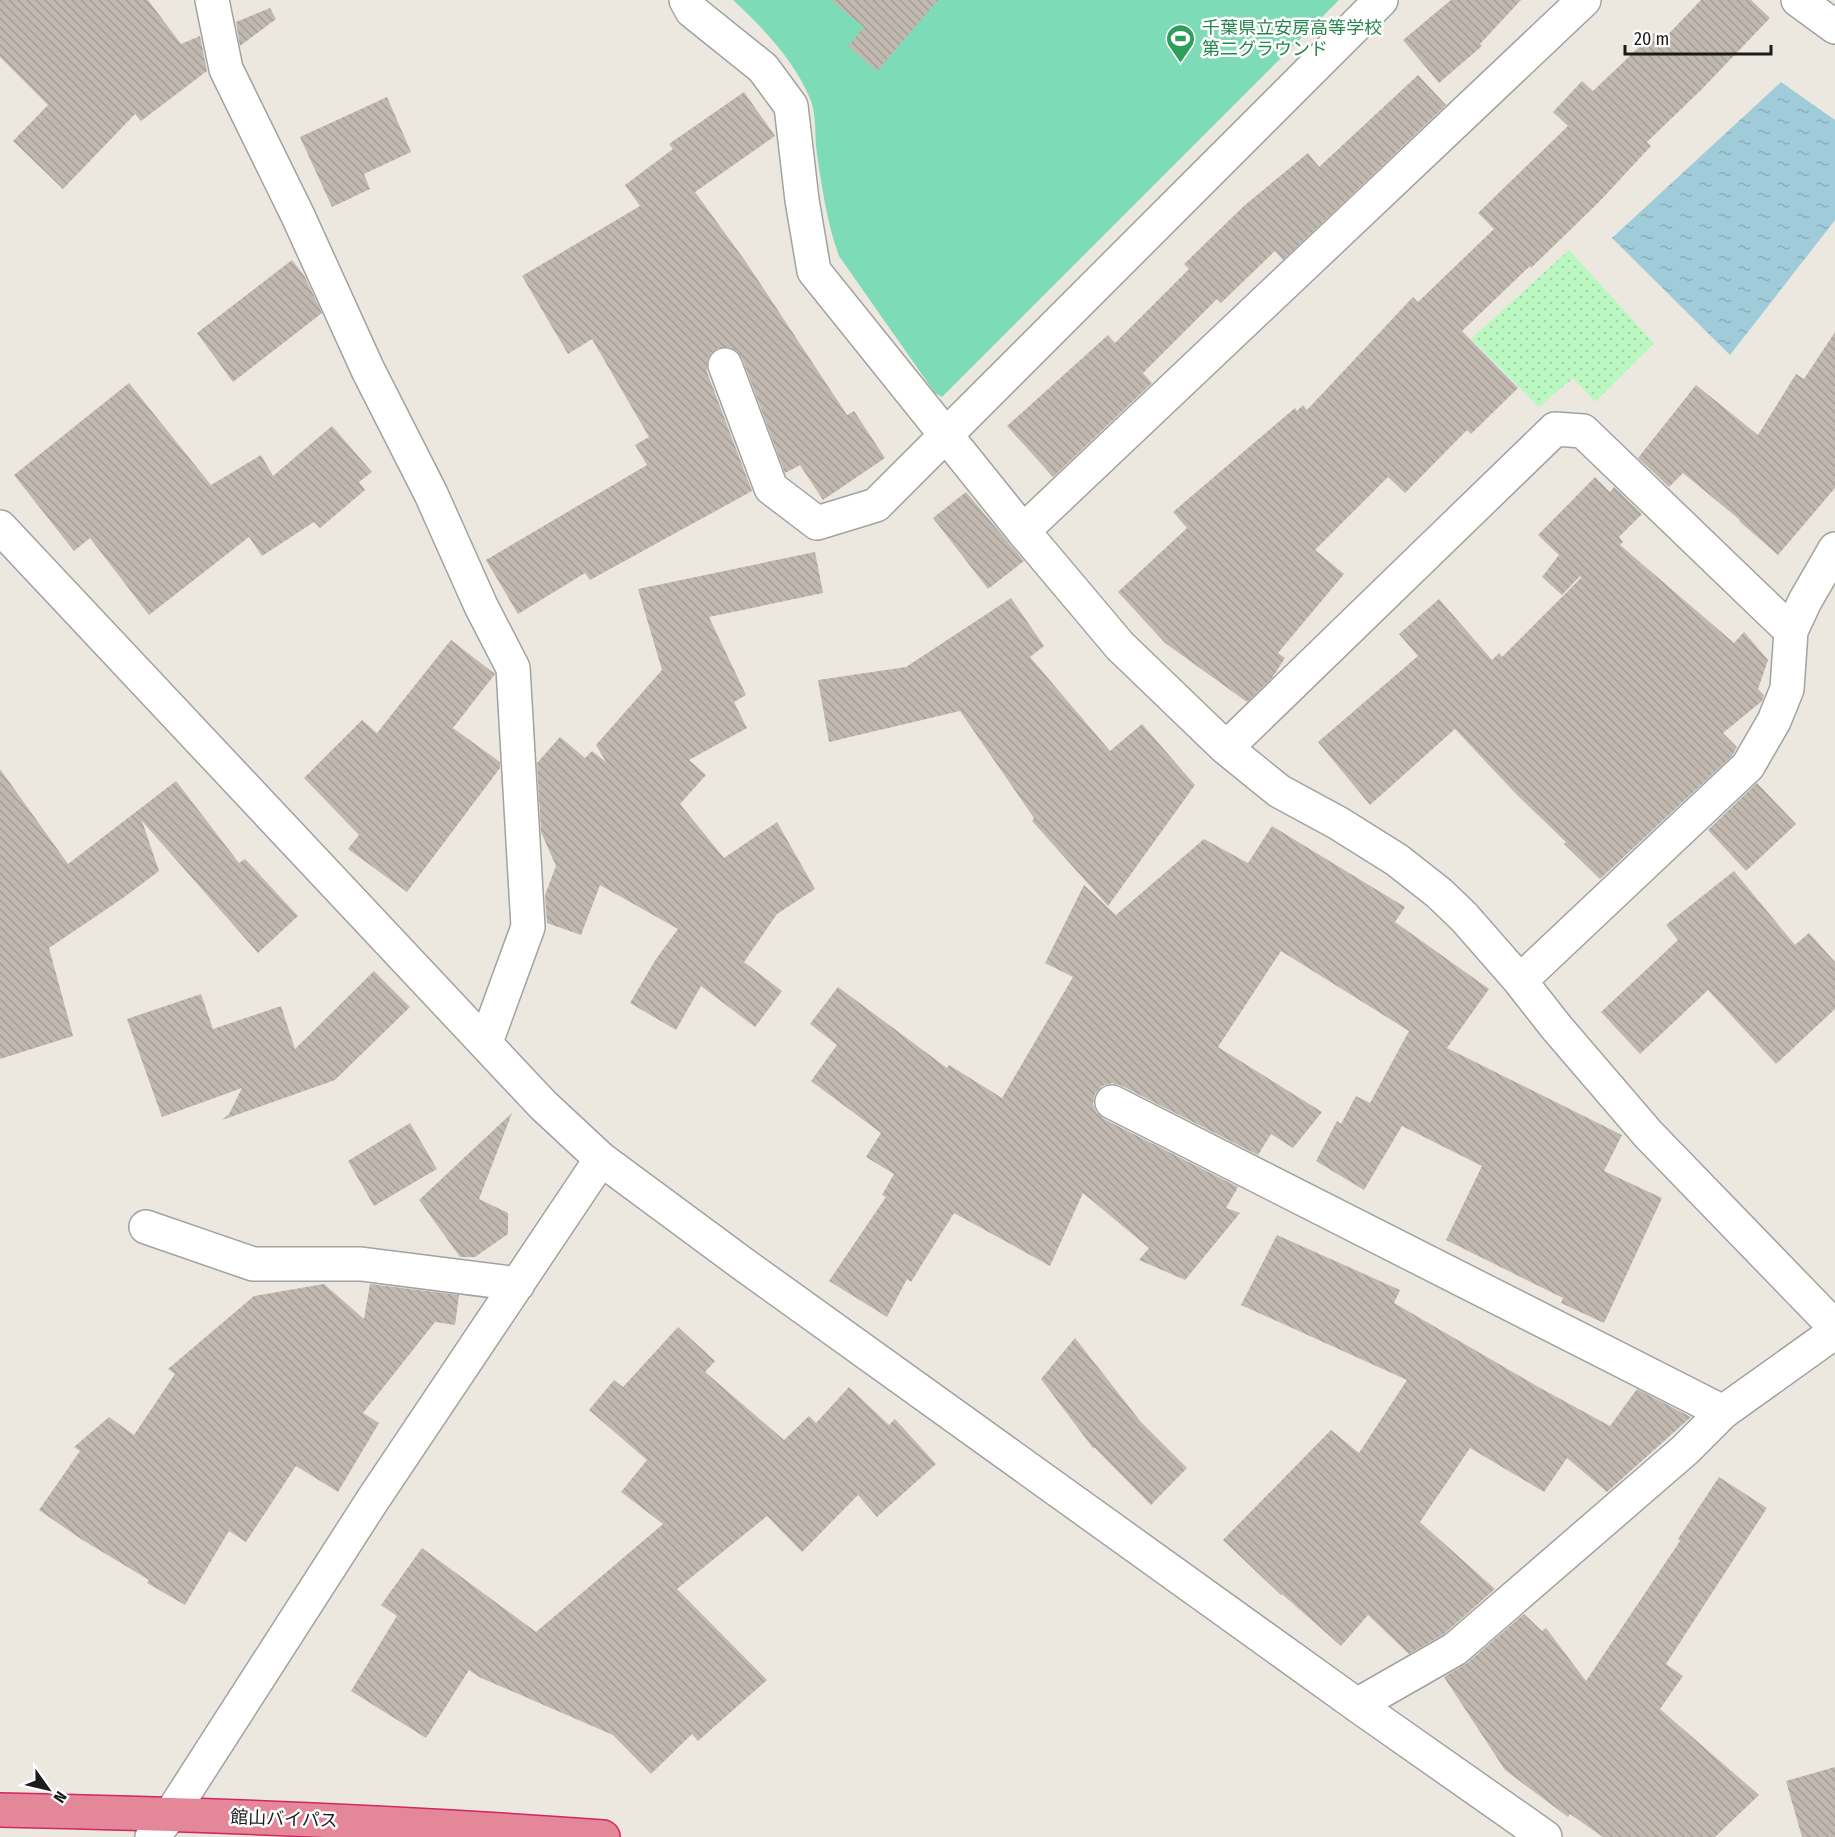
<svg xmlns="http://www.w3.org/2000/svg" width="1835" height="1837" font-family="'Fira Sans Condensed','Noto Sans JP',sans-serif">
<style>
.park{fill:url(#park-dots)}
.pitch{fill:#7edbb8}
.water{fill:url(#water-ripples)}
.building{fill:url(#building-back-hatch)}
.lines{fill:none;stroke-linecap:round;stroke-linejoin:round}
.minor-casing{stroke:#a2a2a2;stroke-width:36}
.highway-casing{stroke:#d12660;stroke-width:36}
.minor{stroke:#fff;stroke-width:33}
.highway{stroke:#e48798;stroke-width:33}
.labels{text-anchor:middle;stroke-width:5;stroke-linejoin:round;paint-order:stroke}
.leisure-label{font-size:18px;fill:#27864d;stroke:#fff;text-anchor:start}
.street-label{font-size:18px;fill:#1b1b1b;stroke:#fff}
</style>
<defs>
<pattern id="park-dots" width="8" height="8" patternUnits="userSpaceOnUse" patternTransform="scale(1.5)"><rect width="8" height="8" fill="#bbf8c1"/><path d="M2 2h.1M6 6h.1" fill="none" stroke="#a0d4a5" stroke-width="1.8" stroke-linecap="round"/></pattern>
<pattern id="water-ripples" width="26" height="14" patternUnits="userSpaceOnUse" patternTransform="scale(1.5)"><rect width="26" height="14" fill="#a0ccda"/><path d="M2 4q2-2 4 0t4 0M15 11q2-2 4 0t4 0" fill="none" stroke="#89afba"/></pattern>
<pattern id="building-back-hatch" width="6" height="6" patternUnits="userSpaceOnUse" patternTransform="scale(1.5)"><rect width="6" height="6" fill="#c1b8b0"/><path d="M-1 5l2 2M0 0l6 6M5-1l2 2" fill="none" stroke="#a59e97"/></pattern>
</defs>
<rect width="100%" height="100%" fill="#ece8e0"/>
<!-- park -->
<path class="park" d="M 1569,250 L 1654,343 L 1595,402 L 1573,378 L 1539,407 L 1471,339 Z"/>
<!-- pitch -->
<path class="pitch" d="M 733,0 L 1339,0 L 942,397 L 935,393 L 839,256 C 827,224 821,182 816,147 C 815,133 816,115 811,101 C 795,61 764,29 733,0 Z"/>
<!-- water -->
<path class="water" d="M 1781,82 L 1835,120 L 1835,220 L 1730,355 L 1612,238 Z"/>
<!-- building -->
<path class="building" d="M 0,0 L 148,0 L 181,44 L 200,36 L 207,71 L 141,121 L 135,114 L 63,189 L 13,141 L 48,105 L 0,57 Z
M 831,0 L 938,0 L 877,71 L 848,46 L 864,27 Z
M 1451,0 L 1521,0 L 1480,44 L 1482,46 L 1439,83 L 1403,40 Z
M 1701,0 L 1751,0 L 1770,18 L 1701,90 L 1647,142 L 1651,146 L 1599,202 L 1531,268 L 1530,266 L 1462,331 L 1518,388 L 1471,434 L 1467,430 L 1405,493 L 1388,477 L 1315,550 L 1344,574 L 1278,653 L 1285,658 L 1272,678 L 1247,702 L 1165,643 L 1118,592 L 1187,528 L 1173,512 L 1295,408 L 1297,411 L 1303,405 L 1307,410 L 1413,297 L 1418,302 L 1494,229 L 1478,213 L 1568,126 L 1553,112 L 1582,81 L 1593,91 L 1654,33 L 1662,41 Z
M 270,8 L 276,19 L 240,46 L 236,22 Z
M 1418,75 L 1446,105 L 1283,260 L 1275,251 L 1221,303 L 1217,299 L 1143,373 L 1152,383 L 1053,477 L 1007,426 L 1108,335 L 1115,343 L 1189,269 L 1184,264 L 1245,205 L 1308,153 L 1319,167 Z
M 744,92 L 775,136 L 695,192 L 746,262 L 847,415 L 854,411 L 885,458 L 823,500 L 800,465 L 785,473 L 742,358 L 737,351 L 729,347 L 718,348 L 711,353 L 707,361 L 707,372 L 752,491 L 590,580 L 585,573 L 518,614 L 486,560 L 647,465 L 635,445 L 649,437 L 592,339 L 568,354 L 522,276 L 640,206 L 625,185 L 673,149 L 669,144 Z
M 387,97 L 411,152 L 364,174 L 370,189 L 332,207 L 300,137 Z
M 292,260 L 305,277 L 322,313 L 233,382 L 197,333 Z
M 1835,332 L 1835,488 L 1778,555 L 1739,521 L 1740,520 L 1683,473 L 1669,487 L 1638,458 L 1696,385 L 1758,435 L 1796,374 L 1804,379 Z
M 129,383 L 211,485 L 261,455 L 273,476 L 332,426 L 372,472 L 359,482 L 365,490 L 320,528 L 314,522 L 262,556 L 249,537 L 149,615 L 90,538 L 74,551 L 14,475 Z
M 1595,477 L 1610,492 L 1614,487 L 1642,514 L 1619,537 L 1623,542 L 1620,545 L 1734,643 L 1744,632 L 1768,660 L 1758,689 L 1764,695 L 1762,701 L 1723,733 L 1737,747 L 1732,756 L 1600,879 L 1564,844 L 1566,842 L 1517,795 L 1455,729 L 1370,805 L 1318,742 L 1418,656 L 1399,634 L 1439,599 L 1492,660 L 1499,653 L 1502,657 L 1581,578 L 1580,576 L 1562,595 L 1542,577 L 1559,555 L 1538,535 Z
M 966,492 L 1024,561 L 988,589 L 933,518 Z
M 815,552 L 823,593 L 709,617 L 746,695 L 734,702 L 747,728 L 689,760 L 706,775 L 680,804 L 724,858 L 777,822 L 815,889 L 777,914 L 744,962 L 782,991 L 755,1027 L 701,986 L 676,1030 L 630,1003 L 656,959 L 678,929 L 600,885 L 581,935 L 547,923 L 545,895 L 556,866 L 541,832 L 537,763 L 560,737 L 585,758 L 592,751 L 606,762 L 596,745 L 662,670 L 638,589 Z
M 1011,598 L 1044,646 L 1030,657 L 1110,751 L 1142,724 L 1195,785 L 1108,906 L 1032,821 L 1034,818 L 960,711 L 829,742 L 818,680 L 906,667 Z
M 451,640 L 495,674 L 453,728 L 500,762 L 500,768 L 407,892 L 348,849 L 359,835 L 304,778 L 362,720 L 377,733 Z
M 0,769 L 68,864 L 176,781 L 239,863 L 245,859 L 298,916 L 258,953 L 142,821 L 159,871 L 123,898 L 49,948 L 73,1036 L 0,1059 Z
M 1757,783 L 1796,824 L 1746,871 L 1708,830 Z
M 1272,826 L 1405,907 L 1395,922 L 1489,989 L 1447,1048 L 1622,1135 L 1604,1171 L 1662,1198 L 1604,1323 L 1561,1303 L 1563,1298 L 1446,1240 L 1482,1166 L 1402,1126 L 1364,1190 L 1316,1161 L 1337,1121 L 1341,1124 L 1356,1096 L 1370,1103 L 1409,1031 L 1281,951 L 1218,1047 L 1322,1112 L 1293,1148 L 1271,1134 L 1258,1155 L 1120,1085 L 1112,1083 L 1102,1086 L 1095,1094 L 1093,1104 L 1096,1112 L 1104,1119 L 1238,1187 L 1226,1208 L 1240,1213 L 1185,1280 L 1139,1260 L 1149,1248 L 1083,1193 L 1050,1266 L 954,1213 L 911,1282 L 907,1279 L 887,1317 L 829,1281 L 886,1197 L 882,1195 L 894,1174 L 866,1157 L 881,1133 L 811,1081 L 837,1045 L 810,1024 L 838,987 L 947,1068 L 949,1065 L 1002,1098 L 1073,977 L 1045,963 L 1084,885 L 1116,915 L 1204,839 L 1248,863 Z
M 1734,871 L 1795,945 L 1809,933 L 1835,962 L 1835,1009 L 1776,1064 L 1708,990 L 1640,1054 L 1601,1012 L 1678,940 L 1666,925 Z
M 374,971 L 410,1007 L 335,1080 L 222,1120 L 229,1114 L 242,1088 L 162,1117 L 127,1019 L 201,994 L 213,1029 L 281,1006 L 295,1049 Z
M 512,1113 L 479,1199 L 508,1213 L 508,1234 L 475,1257 L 460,1257 L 419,1200 Z
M 410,1123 L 437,1169 L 374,1206 L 348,1161 Z
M 1277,1235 L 1400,1290 L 1394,1303 L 1542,1389 L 1610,1426 L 1637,1389 L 1691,1417 L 1607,1492 L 1567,1458 L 1544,1492 L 1470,1448 L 1420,1522 L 1495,1589 L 1444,1634 L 1409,1654 L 1368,1615 L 1341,1646 L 1282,1594 L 1281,1595 L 1223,1540 L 1331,1430 L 1359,1453 L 1407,1380 L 1241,1305 Z
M 324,1284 L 364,1319 L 370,1284 L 459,1295 L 455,1325 L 435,1322 L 363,1413 L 379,1423 L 338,1492 L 296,1466 L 246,1542 L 229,1531 L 185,1605 L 147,1583 L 149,1580 L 81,1539 L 39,1510 L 80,1451 L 74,1447 L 109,1417 L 134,1435 L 175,1374 L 168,1369 L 254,1296 Z
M 678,1327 L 715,1361 L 705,1372 L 784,1440 L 809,1416 L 816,1423 L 849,1387 L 889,1425 L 895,1419 L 936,1464 L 877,1517 L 858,1495 L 802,1552 L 767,1516 L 677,1589 L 767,1680 L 698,1741 L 692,1734 L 651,1774 L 613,1735 L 479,1677 L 469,1670 L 426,1738 L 351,1691 L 397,1616 L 381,1605 L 422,1548 L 536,1632 L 663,1524 L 621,1492 L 647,1460 L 589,1410 L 614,1380 L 623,1387 Z
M 1075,1338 L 1141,1422 L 1187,1468 L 1151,1505 L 1095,1448 L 1093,1448 L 1041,1379 Z
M 1719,1477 L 1767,1508 L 1666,1664 L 1683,1676 L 1660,1709 L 1759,1795 L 1715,1837 L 1603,1837 L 1570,1814 L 1568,1817 L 1505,1770 L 1444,1677 L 1467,1663 L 1524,1614 L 1542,1631 L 1546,1628 L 1586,1681 L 1680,1541 L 1678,1539 Z
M 1835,1767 L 1835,1837 L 1802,1837 L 1786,1781 Z"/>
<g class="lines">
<defs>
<path id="minor" d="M 212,0 L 226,69 L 298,216 L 368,370 L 431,494 L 481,606 L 513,668 L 528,927 L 486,1042
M 686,0 L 692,11 L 763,68 L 791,106 L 802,200 L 814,271 L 1023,531 L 1120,646 L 1226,748 L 1279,791 L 1338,823 L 1397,860 L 1439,893 L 1464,917 L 1520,981 L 1557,1028 L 1648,1134 L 1835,1327
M 1798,0 L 1835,27
M 725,365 L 771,488 L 817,523 L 876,505 L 1381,0
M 0,527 L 543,1105 L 601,1159 L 743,1264 L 1357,1705 L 1545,1837
M 1023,531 L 1584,0
M 1226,748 L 1555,429 L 1583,431 L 1791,631
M 1520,981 L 1748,766 L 1774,721 L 1787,689 L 1791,631 L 1805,601 L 1835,549
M 1112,1102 L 1723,1412
M 146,1227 L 253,1264 L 361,1264 L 518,1284
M 1357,1705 L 1455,1649 L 1685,1450 L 1723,1412 L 1835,1332
M 152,1837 L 171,1814 L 372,1501 L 601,1159"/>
<path id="highway" d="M 0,1810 C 201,1814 402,1822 603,1837"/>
</defs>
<!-- minor casing -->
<use href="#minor" class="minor-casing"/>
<!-- highway casing -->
<use href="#highway" class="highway-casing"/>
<!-- minor -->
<use href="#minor" class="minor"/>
<!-- highway -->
<use href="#highway" class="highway"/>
</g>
<!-- icons -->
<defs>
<symbol id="stadium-pin" viewBox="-11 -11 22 30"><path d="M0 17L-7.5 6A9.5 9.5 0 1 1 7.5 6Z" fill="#2e9e5b" stroke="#fff"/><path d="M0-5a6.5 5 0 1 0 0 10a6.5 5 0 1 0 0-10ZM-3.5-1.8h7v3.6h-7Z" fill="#fff"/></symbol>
</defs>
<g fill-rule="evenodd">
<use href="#stadium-pin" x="1164" y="22" width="33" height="45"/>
</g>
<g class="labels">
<!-- leisure labels -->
<g class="leisure-label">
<text x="1202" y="34">千葉県立安房高等学校<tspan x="1202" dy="21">第二グラウンド</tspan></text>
</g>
<!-- street labels -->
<g class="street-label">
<text transform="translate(284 1819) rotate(2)" y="6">館山バイパス</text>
</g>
</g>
<!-- north arrow -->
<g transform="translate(48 1789) rotate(124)" stroke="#ffffff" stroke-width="4.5" paint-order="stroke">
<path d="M0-4.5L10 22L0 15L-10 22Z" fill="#1b1b1b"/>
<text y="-9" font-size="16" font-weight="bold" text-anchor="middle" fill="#1b1b1b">N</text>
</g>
<!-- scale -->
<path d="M1625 45v9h146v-9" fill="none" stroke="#1b1b1b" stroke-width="3"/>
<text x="1634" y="45" font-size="18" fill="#1b1b1b" stroke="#ffffff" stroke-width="4.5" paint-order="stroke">20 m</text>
</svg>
